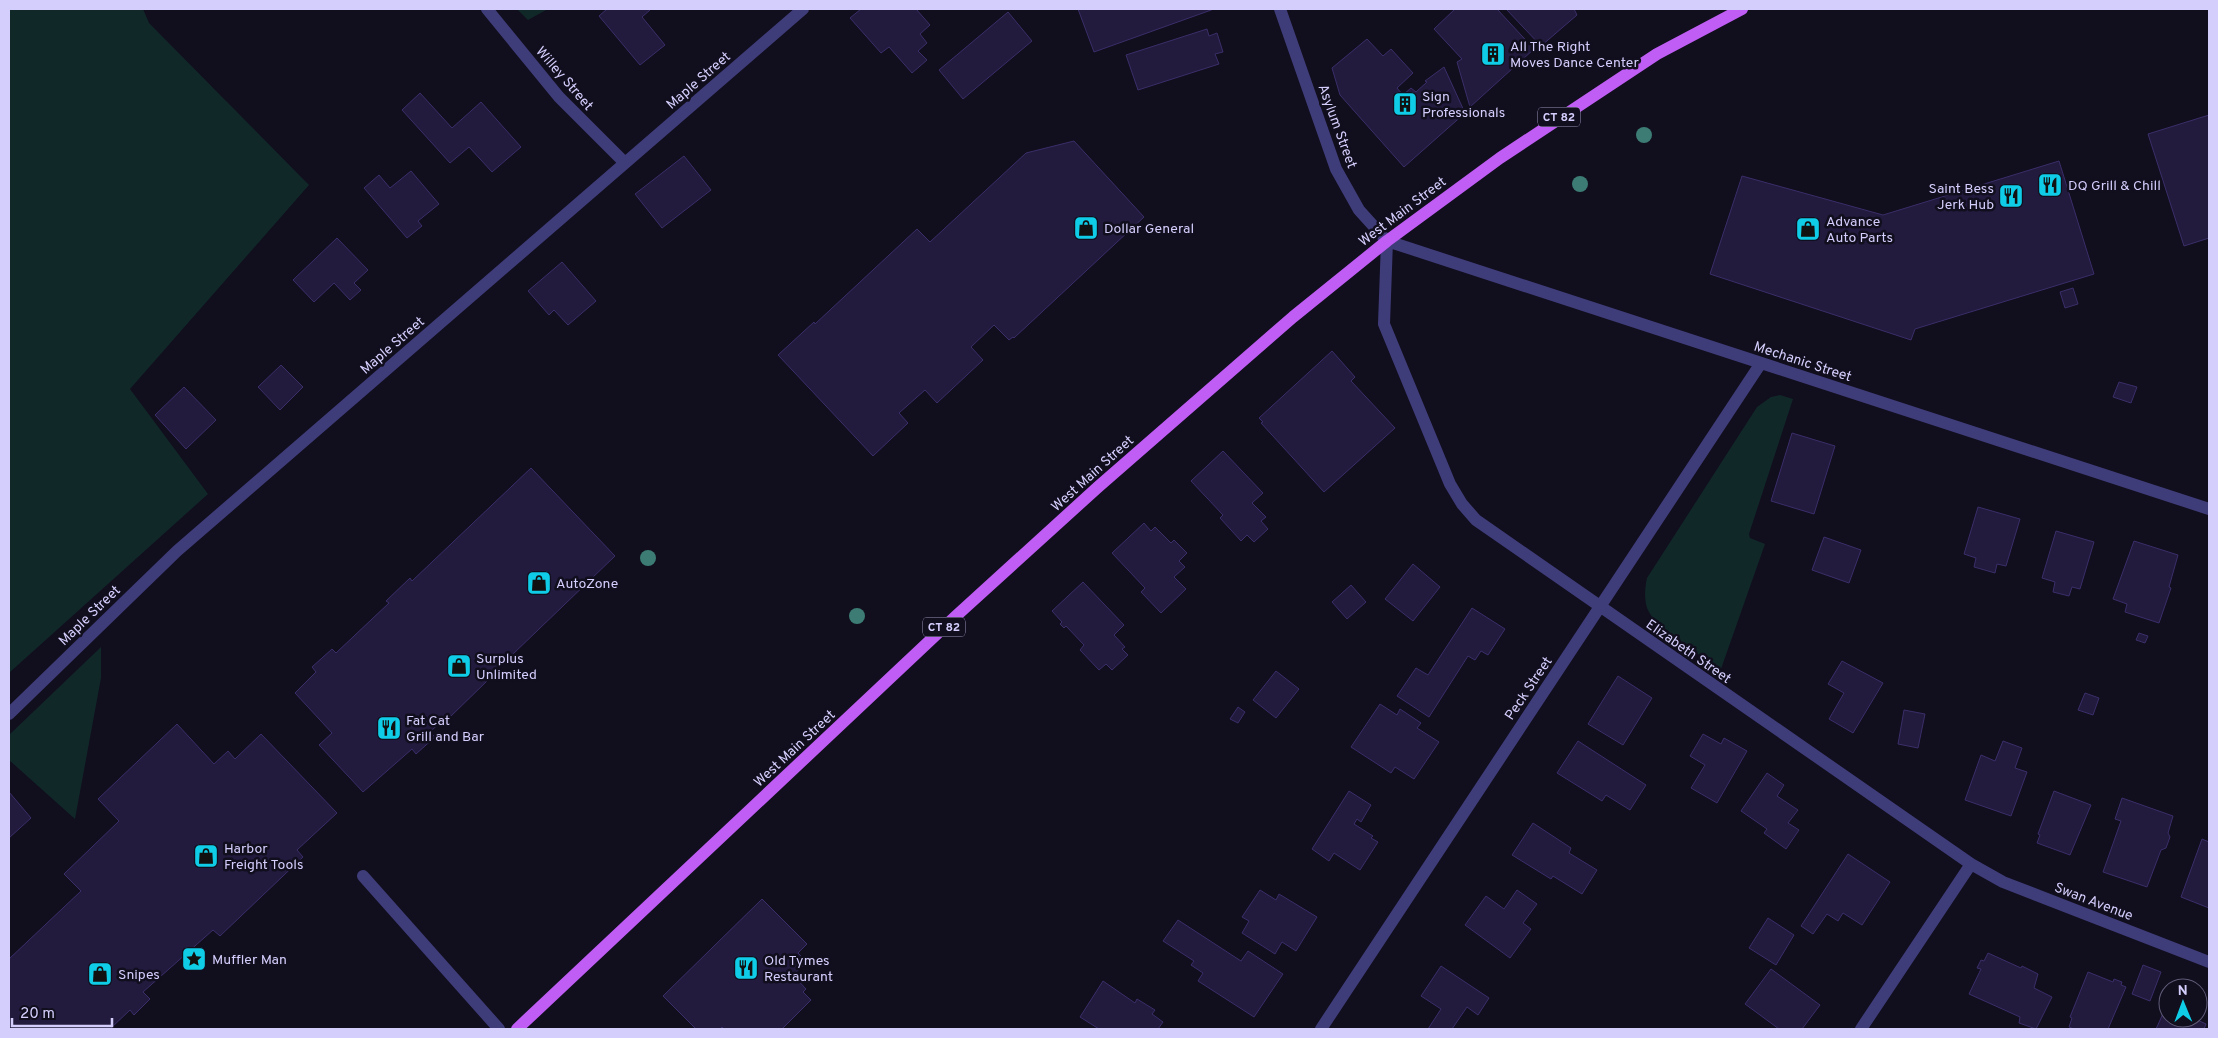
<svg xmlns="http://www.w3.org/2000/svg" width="2218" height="1038" font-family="Overpass,sans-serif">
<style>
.green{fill:#112828}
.building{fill:#231b3e;stroke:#3b2e69}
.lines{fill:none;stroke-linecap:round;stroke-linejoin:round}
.minor{stroke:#3f3c7a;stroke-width:12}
.major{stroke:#bf5df4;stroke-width:12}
.tree{fill:#3c7c74}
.labels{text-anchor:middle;stroke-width:5;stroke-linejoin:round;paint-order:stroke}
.shield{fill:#110e1e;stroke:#9a94b9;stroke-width:1}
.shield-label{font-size:12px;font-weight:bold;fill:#d4cefc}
.poi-label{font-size:14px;fill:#d4cefc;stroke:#110e1e;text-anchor:start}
.street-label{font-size:14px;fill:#d4cefc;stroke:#110e1e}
</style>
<rect width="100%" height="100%" fill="#110e1e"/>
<!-- green -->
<path class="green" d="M 9,9 L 143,9 L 149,23 L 309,185 L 130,389 L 208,494 L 9,673 Z
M 517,9 L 548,9 L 528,20 Z
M 1780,395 L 1793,399 L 1749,534 L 1750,538 L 1765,544 L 1721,669 C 1701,655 1656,631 1647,608 C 1644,598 1645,587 1647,578 L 1757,407 L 1771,397 Z
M 101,647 L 101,678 L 75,819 L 9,760 L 9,735 Z"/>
<!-- building -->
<path class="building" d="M 607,9 L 649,9 L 650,10 L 642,17 L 665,45 L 640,65 L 599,16 Z
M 861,9 L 916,9 L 930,25 L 920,34 L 927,43 L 918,51 L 927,60 L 912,73 L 889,47 L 881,53 L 850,18 Z
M 1078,9 L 1214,9 L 1094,52 Z
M 1455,9 L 1497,9 L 1534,49 L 1470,107 L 1457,62 L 1462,59 L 1434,29 Z
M 1506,9 L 1574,9 L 1577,15 L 1541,46 Z
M 1008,12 L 1032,41 L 963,99 L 939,70 Z
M 1207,29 L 1209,36 L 1217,33 L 1223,52 L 1215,54 L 1219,64 L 1138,90 L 1126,55 Z
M 1367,39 L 1383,56 L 1391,49 L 1413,73 L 1397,88 L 1403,95 L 1411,88 L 1416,92 L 1427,82 L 1425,81 L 1444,67 L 1465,113 L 1404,167 L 1340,95 L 1332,68 Z
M 420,93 L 452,128 L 481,102 L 521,147 L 492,172 L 469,147 L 450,163 L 402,110 Z
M 2209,115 L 2209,238 L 2184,246 L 2148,134 Z
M 1074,141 L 1144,217 L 1014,338 L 1013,337 L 1009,340 L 994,325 L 971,347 L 983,360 L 937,403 L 925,390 L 899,413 L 908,423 L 873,456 L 778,355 L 814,322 L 815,324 L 917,229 L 930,242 L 1026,153 Z
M 684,156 L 711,190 L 662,228 L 635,194 Z
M 2059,161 L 2094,274 L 1915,329 L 1911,340 L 1710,274 L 1742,176 L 1883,215 Z
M 411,171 L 439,204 L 418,221 L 422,226 L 407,238 L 364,188 L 379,175 L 390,188 Z
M 337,238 L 368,270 L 354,283 L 361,290 L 350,300 L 334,283 L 314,302 L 293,280 Z
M 562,262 L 596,301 L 568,325 L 554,310 L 549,315 L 528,291 Z
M 2073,288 L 2078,304 L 2065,308 L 2060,292 Z
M 1332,351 L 1355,377 L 1351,381 L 1395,428 L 1324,492 L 1261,423 L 1263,422 L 1259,418 Z
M 281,365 L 303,387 L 280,410 L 258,387 Z
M 2119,382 L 2137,387 L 2131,403 L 2113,397 Z
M 184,387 L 216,420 L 186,449 L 155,415 Z
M 1792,433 L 1835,446 L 1814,514 L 1771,501 Z
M 1223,451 L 1263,493 L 1252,503 L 1266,517 L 1261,521 L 1268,529 L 1254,542 L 1247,535 L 1241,541 L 1220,518 L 1223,515 L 1191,481 Z
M 531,468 L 615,556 L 487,679 L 488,680 L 449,718 L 447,716 L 430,732 L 435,737 L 416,754 L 412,749 L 363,792 L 319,745 L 332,733 L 295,693 L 316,672 L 312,667 L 332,649 L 336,653 L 389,603 L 386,601 L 410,578 L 412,581 Z
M 1978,507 L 2020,519 L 2006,566 L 1997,564 L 1995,573 L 1974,567 L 1976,558 L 1964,554 Z
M 1144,523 L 1151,531 L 1155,527 L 1171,543 L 1174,540 L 1187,553 L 1179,561 L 1185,567 L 1174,577 L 1186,589 L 1161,613 L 1141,592 L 1145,588 L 1112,553 Z
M 2056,531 L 2094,542 L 2080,589 L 2072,587 L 2069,596 L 2053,592 L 2055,582 L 2042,578 Z
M 1824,537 L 1861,550 L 1849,583 L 1812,570 Z
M 2134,541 L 2178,555 L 2169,587 L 2171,588 L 2159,623 L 2125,612 L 2127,604 L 2113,599 Z
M 1413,564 L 1440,587 L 1413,621 L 1385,599 Z
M 1083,582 L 1124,625 L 1114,635 L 1125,647 L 1122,649 L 1128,655 L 1112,670 L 1106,664 L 1099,670 L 1080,650 L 1084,645 L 1066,626 L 1064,628 L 1060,624 L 1062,622 L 1052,611 Z
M 1351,585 L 1366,602 L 1347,619 L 1332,602 Z
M 1472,608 L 1505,629 L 1488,655 L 1481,651 L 1475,660 L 1468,656 L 1429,717 L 1397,696 L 1416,668 L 1428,675 Z
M 2139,633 L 2148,636 L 2145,643 L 2136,640 Z
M 1842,661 L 1883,683 L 1853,733 L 1829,719 L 1844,693 L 1828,684 Z
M 1276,671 L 1299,689 L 1276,718 L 1253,700 Z
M 1618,676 L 1652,698 L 1623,745 L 1588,724 Z
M 2085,693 L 2099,698 L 2093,715 L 2078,710 Z
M 1380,704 L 1397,715 L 1400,709 L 1421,723 L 1417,728 L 1439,742 L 1414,779 L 1395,767 L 1391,773 L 1351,747 Z
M 1238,707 L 1245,712 L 1238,723 L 1230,719 Z
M 1904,710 L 1925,714 L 1918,748 L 1898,744 Z
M 177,724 L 214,764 L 228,751 L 235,759 L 261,734 L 337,813 L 297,850 L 303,857 L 220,936 L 213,930 L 143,992 L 150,999 L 134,1015 L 130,1010 L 110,1029 L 9,1029 L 9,959 L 81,891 L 64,874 L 119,821 L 98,799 Z
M 1703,734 L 1721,744 L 1724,738 L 1747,751 L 1717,803 L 1691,788 L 1705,765 L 1690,756 Z
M 1578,741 L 1646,785 L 1630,810 L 1606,795 L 1602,801 L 1557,773 Z
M 2003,741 L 2022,748 L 2015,768 L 2027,772 L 2011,816 L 1965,800 L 1981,755 L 1995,761 Z
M 1767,773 L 1784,785 L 1777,796 L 1798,810 L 1788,823 L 1799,830 L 1786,849 L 1764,833 L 1767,829 L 1741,811 Z
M 1349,791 L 1371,805 L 1361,822 L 1357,819 L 1354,824 L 1373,836 L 1371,838 L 1378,842 L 1360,870 L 1334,853 L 1329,861 L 1312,849 Z
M 2054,791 L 2091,805 L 2070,855 L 2037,843 L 2040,835 L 2038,834 Z
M 9,792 L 31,818 L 9,838 Z
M 2122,798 L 2173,816 L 2168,833 L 2170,837 L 2166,848 L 2161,850 L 2147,887 L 2103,872 L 2121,821 L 2115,819 Z
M 1533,823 L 1571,848 L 1569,853 L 1597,870 L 1582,894 L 1553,876 L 1551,879 L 1512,855 Z
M 2202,839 L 2209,842 L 2209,908 L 2181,897 Z
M 1848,854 L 1890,882 L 1862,925 L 1843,913 L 1838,921 L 1827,914 L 1813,934 L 1801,926 Z
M 1260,890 L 1276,900 L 1279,894 L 1317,917 L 1296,951 L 1282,942 L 1275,954 L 1242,933 L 1249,921 L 1242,917 Z
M 1517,890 L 1537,904 L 1523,923 L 1531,929 L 1510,958 L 1465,925 L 1486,896 L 1504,909 Z
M 762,899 L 807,944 L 798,953 L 807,962 L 793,975 L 806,989 L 803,992 L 811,1000 L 782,1029 L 724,1029 L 722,1027 L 720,1029 L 696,1029 L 663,996 Z
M 1768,918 L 1794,935 L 1776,965 L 1749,948 Z
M 1178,920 L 1241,961 L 1248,951 L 1283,974 L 1254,1017 L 1198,981 L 1203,973 L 1191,965 L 1194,961 L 1163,941 Z
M 1988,953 L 2021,968 L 2022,966 L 2038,974 L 2034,988 L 2052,997 L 2036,1029 L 2019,1023 L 2020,1017 L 1969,994 L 1981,969 L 1977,968 L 1981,960 L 1984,961 Z
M 2143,965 L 2161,972 L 2150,1001 L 2132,994 Z
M 1441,966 L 1489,998 L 1478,1015 L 1467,1007 L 1452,1029 L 1428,1029 L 1441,1009 L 1421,996 Z
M 1771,969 L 1820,1005 L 1802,1029 L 1779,1029 L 1745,1004 Z
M 2088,972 L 2113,982 L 2114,979 L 2122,982 L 2121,985 L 2126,987 L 2108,1029 L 2074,1029 L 2069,1027 L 2072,1018 L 2070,1017 Z
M 1103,981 L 1135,1003 L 1137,999 L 1155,1010 L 1152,1014 L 1163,1022 L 1158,1029 L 1099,1029 L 1080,1017 Z
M 2166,1007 L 2168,1008 L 2168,1018 L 2193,1018 L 2206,1024 L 2204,1029 L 2156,1029 Z"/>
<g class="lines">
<!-- minor -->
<path class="minor" d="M 487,9 L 559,97 L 625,163
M 1280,9 L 1336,169 L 1359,210 L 1387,241 L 2209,509
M 1387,241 L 1384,324 L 1450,484 L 1462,504 L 1476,520 L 1971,864 L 2003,882 L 2209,962
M 9,714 L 177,551 L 803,9
M 363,876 L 499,1029
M 1321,1029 L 1761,363
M 1861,1029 L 1971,864"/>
<!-- major -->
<path class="major" d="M 517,1029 L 956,616 L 1098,487 L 1293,317 L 1387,241 L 1500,158 L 1657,54 L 1742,9"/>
</g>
<!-- trees -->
<g class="tree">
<circle cx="1644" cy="135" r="8"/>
<circle cx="1580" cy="184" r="8"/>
<circle cx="648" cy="558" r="8"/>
<circle cx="857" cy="616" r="8"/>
</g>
<!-- icons -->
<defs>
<symbol id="building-square" viewBox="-11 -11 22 22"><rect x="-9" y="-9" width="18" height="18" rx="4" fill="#0fcde7" stroke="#110e1e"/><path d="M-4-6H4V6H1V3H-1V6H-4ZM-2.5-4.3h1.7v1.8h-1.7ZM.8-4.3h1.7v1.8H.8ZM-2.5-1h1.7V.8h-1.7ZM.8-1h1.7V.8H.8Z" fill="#111"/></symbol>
<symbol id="restaurant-square" viewBox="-11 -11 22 22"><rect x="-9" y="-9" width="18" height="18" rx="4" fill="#0fcde7" stroke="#110e1e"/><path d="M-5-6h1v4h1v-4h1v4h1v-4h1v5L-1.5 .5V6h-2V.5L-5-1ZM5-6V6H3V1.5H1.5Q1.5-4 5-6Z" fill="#111"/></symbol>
<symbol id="shop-square" viewBox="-11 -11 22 22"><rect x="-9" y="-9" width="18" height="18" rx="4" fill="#0fcde7" stroke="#110e1e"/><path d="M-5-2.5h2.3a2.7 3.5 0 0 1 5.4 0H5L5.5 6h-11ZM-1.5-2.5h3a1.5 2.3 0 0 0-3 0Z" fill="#111"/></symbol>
<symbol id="sight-square" viewBox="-11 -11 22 22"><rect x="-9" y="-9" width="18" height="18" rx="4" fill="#0fcde7" stroke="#110e1e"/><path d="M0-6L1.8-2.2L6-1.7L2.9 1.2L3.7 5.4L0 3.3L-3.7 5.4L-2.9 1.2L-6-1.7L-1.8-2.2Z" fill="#111"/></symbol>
</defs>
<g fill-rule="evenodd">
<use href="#building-square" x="1479" y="40" width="28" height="28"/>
<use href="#building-square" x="1391" y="90" width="28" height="28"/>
<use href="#restaurant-square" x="2036" y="171" width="28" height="28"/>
<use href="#restaurant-square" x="1997" y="182" width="28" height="28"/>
<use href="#shop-square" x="1072" y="214" width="28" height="28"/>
<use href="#shop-square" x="1794" y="215" width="28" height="28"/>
<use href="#shop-square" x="525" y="569" width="28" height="28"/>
<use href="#shop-square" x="445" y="652" width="28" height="28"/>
<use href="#restaurant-square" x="375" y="714" width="28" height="28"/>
<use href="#shop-square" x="192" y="842" width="28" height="28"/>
<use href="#sight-square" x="180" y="945" width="28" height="28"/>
<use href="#restaurant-square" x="732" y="954" width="28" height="28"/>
<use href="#shop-square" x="86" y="960" width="28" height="28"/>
</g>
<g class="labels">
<!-- shield labels -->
<g class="shield">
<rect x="1538" y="107.5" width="42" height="19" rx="4"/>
<rect x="923" y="617.5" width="42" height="19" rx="4"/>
</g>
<g class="shield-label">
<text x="1559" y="121">CT 82</text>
<text x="944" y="631">CT 82</text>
</g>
<!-- poi labels -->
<g class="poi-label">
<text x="1510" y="51">All The Right<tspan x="1510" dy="16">Moves Dance Center</tspan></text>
<text x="1422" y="101">Sign<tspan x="1422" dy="16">Professionals</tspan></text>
<text x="2068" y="190">DQ Grill &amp; Chill</text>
<text x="1994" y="193" text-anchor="end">Saint Bess<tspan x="1994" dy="16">Jerk Hub</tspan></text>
<text x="1826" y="226">Advance<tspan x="1826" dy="16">Auto Parts</tspan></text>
<text x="1104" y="233">Dollar General</text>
<text x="556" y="588">AutoZone</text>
<text x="476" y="663">Surplus<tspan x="476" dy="16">Unlimited</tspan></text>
<text x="406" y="725">Fat Cat<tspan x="406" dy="16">Grill and Bar</tspan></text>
<text x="224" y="853">Harbor<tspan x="224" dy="16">Freight Tools</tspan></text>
<text x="212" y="964">Muffler Man</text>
<text x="764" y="965">Old Tymes<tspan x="764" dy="16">Restaurant</tspan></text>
<text x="118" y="979">Snipes</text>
</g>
<!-- street labels -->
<g class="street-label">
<text transform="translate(565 78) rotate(49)" y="5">Willey Street</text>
<text transform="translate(698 80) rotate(-41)" y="5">Maple Street</text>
<text transform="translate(1338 126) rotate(70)" y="5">Asylum Street</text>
<text transform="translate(1402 211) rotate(-37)" y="5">West Main Street</text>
<text transform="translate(392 345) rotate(-41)" y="5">Maple Street</text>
<text transform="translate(1803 361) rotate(18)" y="5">Mechanic Street</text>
<text transform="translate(1092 473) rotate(-42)" y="5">West Main Street</text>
<text transform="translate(89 615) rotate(-44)" y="5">Maple Street</text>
<text transform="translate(1689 651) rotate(35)" y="5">Elizabeth Street</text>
<text transform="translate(1528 688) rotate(-56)" y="5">Peck Street</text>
<text transform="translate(794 748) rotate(-43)" y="5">West Main Street</text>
<text transform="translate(2094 901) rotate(21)" y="5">Swan Avenue</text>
</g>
</g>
<!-- border -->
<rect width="2218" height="1038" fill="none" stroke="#d4cefc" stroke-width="20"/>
<!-- north arrow -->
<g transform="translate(2183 1003) rotate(359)"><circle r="24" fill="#110e1e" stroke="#5f5b77"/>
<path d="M0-4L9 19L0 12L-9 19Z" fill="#0fcde7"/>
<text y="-8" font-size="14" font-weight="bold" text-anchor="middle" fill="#d4cefc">N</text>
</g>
<!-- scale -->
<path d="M12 1018v8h100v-8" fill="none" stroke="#d4cefc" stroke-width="2.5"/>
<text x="20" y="1018" font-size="15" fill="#d4cefc" stroke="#110e1e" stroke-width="4" paint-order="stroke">20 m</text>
</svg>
